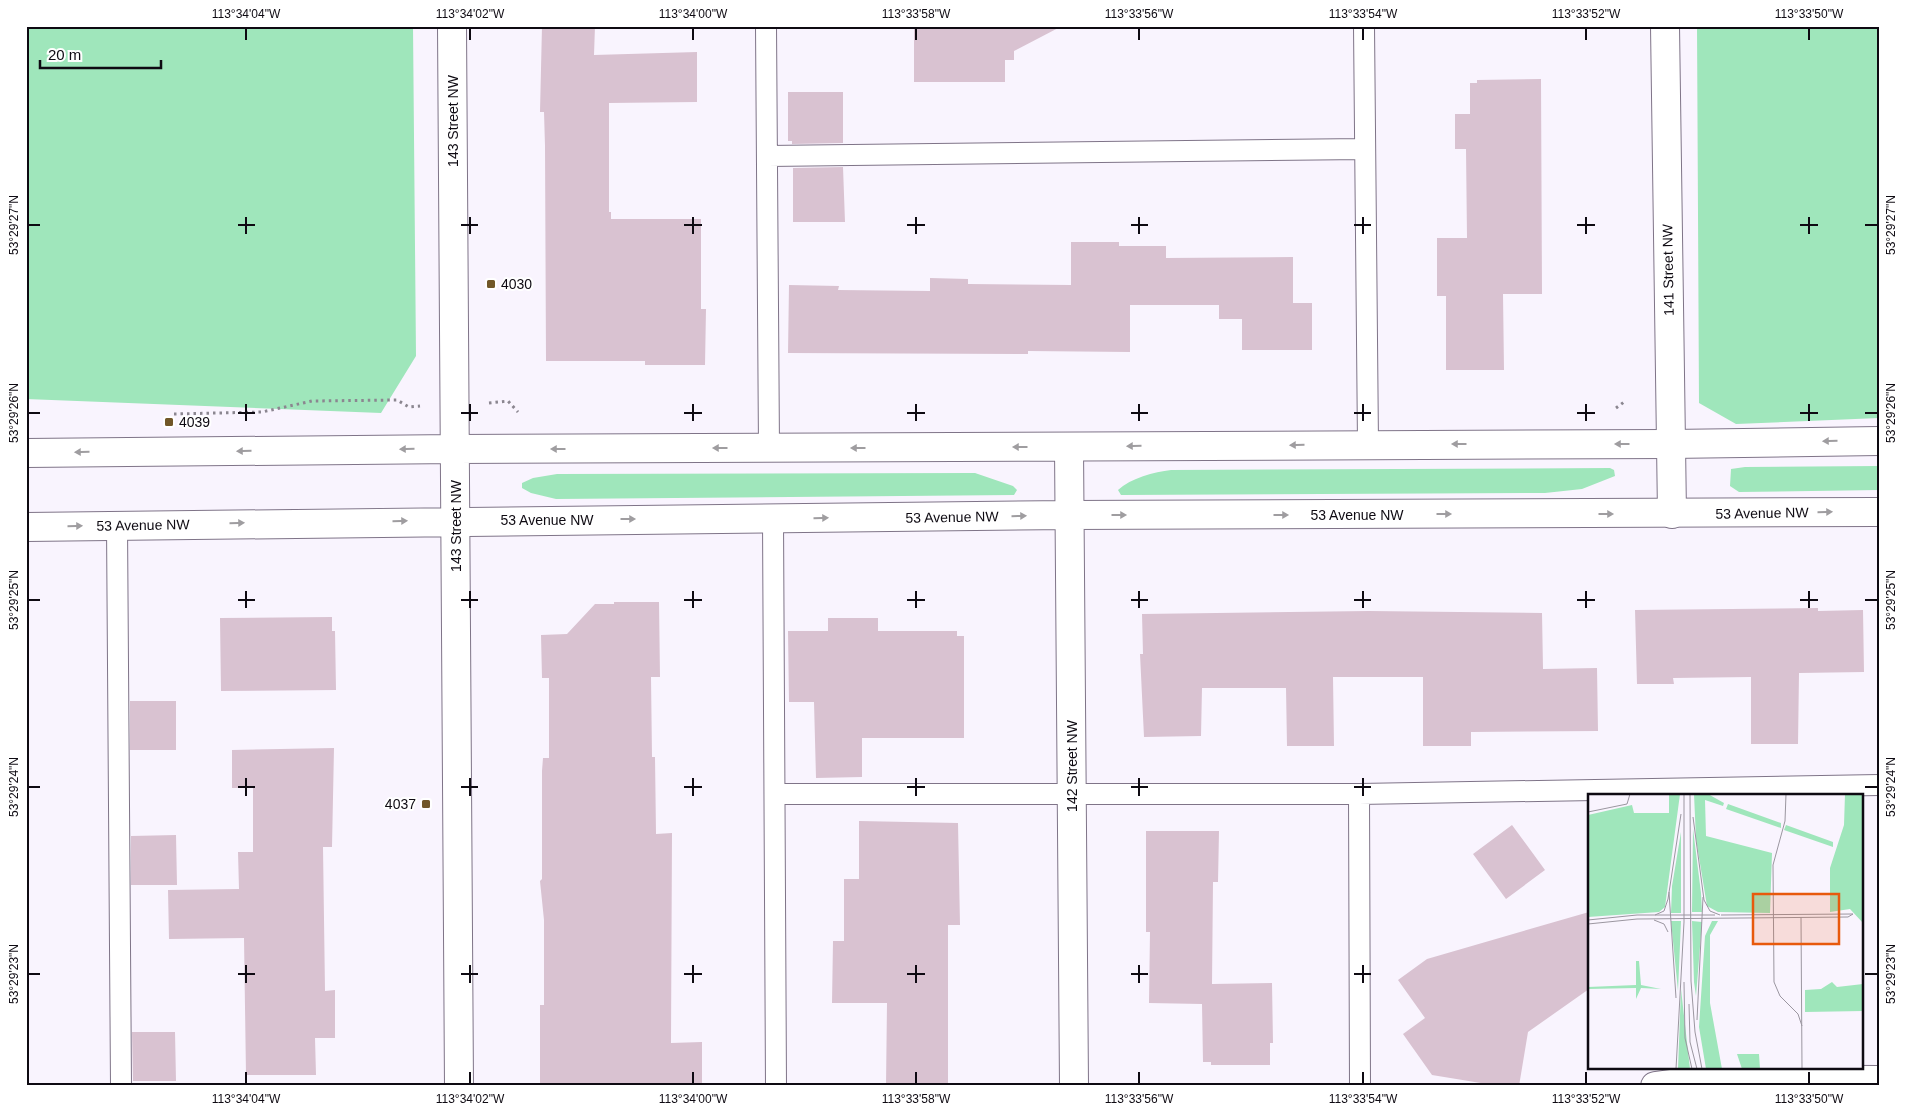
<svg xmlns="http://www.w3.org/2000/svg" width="1905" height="1112" font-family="Helvetica,sans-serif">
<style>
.green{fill:#9fe6bb}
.building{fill:#d9c2d1}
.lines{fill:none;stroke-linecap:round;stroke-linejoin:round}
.lane-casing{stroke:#7f7488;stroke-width:22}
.street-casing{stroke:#7f7488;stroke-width:30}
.secondary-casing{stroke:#7f7488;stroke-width:30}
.path{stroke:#8b8690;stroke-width:3;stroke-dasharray:2.5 4;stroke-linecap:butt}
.lane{stroke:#fff;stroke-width:20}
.street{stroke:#fff;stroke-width:28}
.secondary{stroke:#fff;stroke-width:28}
.oneway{fill:#9f9da0}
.ticks{fill:none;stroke:#0e0a12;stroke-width:2}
.poi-dot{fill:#715728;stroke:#fff;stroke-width:2}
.labels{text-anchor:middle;stroke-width:4;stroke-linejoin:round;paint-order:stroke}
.street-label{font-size:14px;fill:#0e0a12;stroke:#fff}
.poi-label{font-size:14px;fill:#0e0a12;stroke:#fff;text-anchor:start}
.inset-road{fill:none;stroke:#9b96a0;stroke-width:1}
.view{fill:#e8590c;fill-opacity:0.15;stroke:#e8590c;stroke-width:2.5}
.inset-edge{fill:none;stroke:#0e0a12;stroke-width:2.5}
.neatline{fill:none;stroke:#0e0a12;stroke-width:2}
.ticks-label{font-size:12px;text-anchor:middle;fill:#0e0a12}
</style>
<rect width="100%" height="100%" fill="#f9f4fe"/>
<!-- green -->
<path class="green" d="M 26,26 L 413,26 L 416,356 L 381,413 L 26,399 Z
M 1697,26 L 1879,26 L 1879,418 L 1736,424 L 1699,403 Z
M 1879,466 L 1879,490 L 1739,492 L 1730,486 L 1731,469 L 1745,467 Z
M 1610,468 L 1614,470 L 1615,476 L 1582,489 L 1545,493 L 1121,495 L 1118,490 C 1131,478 1154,472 1171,470 Z
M 975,473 L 1013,486 L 1017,490 L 1014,495 L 556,499 L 531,493 L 522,488 L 522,483 L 533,478 L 557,474 Z"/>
<!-- building -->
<path class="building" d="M 542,26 L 595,26 L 594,55 L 697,52 L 697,102 L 609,103 L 609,212 L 611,212 L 611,219 L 701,219 L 701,309 L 706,309 L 705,365 L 645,365 L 645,361 L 546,361 L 545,146 L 544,112 L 540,112 Z
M 914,26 L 1062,26 L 1014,51 L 1014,60 L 1005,60 L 1005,82 L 914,82 Z
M 1541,79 L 1542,294 L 1503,294 L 1504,370 L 1446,370 L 1446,296 L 1437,296 L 1437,238 L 1467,238 L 1466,149 L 1455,149 L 1455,114 L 1470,114 L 1470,83 L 1477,83 L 1477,80 Z
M 788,92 L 843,92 L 843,143 L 792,144 L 792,141 L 788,141 Z
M 843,167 L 845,222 L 793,222 L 793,168 Z
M 1071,242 L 1119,242 L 1119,246 L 1166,246 L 1166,258 L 1293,257 L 1293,303 L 1312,303 L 1312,350 L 1242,350 L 1242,319 L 1219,319 L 1219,305 L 1130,305 L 1130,352 L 1028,351 L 1028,354 L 788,353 L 789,285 L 839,286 L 838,290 L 930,291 L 930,278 L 968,279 L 968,284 L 1071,285 Z
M 614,602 L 659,602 L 660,677 L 651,677 L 652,757 L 655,757 L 656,834 L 672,833 L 671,1043 L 702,1042 L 702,1086 L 540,1086 L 540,1005 L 544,1005 L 544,920 L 540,881 L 542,879 L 542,771 L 543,758 L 549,758 L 549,678 L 542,678 L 541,635 L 567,634 L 595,604 L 614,604 Z
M 1818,608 L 1818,611 L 1863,610 L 1864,672 L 1799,673 L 1798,744 L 1751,744 L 1751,677 L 1673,678 L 1674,684 L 1637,684 L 1635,610 Z
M 1369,611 L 1542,613 L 1543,669 L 1597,668 L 1598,731 L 1471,732 L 1471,746 L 1423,746 L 1423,677 L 1333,677 L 1334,746 L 1287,746 L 1286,688 L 1202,688 L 1201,736 L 1144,737 L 1140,654 L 1143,654 L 1142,614 Z
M 332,617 L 332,631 L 335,631 L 336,690 L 221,691 L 220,618 Z
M 828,618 L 878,618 L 878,631 L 957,631 L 957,636 L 964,636 L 964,738 L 862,738 L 862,777 L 816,778 L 814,702 L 789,702 L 788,631 L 828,631 Z
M 130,701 L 176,701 L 176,750 L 130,750 Z
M 334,748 L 332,847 L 323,847 L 325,991 L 335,990 L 335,1038 L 315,1038 L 316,1075 L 246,1075 L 244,938 L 169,939 L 168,890 L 239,889 L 238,852 L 253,852 L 253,788 L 232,788 L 232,750 Z
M 859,821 L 958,823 L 960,925 L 948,925 L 948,1086 L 886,1086 L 887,1003 L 832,1003 L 833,941 L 844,941 L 844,879 L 859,879 Z
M 1512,825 L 1545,870 L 1506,899 L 1473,854 Z
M 1146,831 L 1219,831 L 1218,882 L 1213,882 L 1212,984 L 1272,983 L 1273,1043 L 1270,1043 L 1270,1065 L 1211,1065 L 1211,1062 L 1203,1062 L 1202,1004 L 1149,1003 L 1150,932 L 1146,932 Z
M 176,835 L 177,885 L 131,885 L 131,836 Z
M 1589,912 L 1589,989 L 1528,1032 L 1519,1086 L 1499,1086 L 1432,1075 L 1403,1034 L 1425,1018 L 1398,980 L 1427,959 Z
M 132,1032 L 175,1032 L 176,1081 L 133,1081 Z"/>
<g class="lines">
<defs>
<path id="lane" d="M 766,26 L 769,448
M 1364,26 L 1368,444
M 768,156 L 1363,149
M 773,519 L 776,1086
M 117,525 L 121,1086
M 775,794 L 1359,794 L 1879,785
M 1359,794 L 1360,1086"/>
<path id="street" d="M 1665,26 L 1672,514
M 1655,1086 L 1707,1079 L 1879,1080"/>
<path id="secondary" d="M 452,26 L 459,1086
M 1069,447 L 1074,1086
M 26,453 L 456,449 L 1670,444 L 1879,441
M 26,527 L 1070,515 L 1879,512"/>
</defs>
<!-- lane casing -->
<use href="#lane" class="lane-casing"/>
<!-- street casing -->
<use href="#street" class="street-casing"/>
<!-- secondary casing -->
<use href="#secondary" class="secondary-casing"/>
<!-- path -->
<path class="path" d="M 489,403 L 508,401 L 518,412
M 1616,408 L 1624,402
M 174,414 L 262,412 L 312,401 L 397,400 L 409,407 L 420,406"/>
<!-- lane -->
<use href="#lane" class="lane"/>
<!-- street -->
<use href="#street" class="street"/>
<!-- secondary -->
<use href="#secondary" class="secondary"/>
</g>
<!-- one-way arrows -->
<defs><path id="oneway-solid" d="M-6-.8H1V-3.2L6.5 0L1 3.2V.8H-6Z" transform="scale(1.25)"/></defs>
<g class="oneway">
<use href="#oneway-solid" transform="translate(1830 441) rotate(179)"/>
<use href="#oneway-solid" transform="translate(1459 444) rotate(180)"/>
<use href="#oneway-solid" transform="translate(1622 444) rotate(180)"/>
<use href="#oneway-solid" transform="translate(1297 445) rotate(179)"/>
<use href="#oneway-solid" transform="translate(1134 446) rotate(179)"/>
<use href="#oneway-solid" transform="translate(1020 447) rotate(180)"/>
<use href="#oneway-solid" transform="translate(720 448) rotate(180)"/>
<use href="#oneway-solid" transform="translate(858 448) rotate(180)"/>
<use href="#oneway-solid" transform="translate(407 449) rotate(179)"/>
<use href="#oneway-solid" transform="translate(558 449) rotate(180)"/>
<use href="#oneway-solid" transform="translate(244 451) rotate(179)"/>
<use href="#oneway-solid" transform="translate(82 452) rotate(179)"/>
<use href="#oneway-solid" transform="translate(1825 512) rotate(-1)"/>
<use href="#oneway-solid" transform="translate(1444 514)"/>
<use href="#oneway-solid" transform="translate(1606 514)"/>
<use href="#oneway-solid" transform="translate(1119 515)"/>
<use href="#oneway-solid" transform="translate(1281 515)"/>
<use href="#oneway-solid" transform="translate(1019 516) rotate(-1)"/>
<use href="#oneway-solid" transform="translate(821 518) rotate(-1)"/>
<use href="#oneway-solid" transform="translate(628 519)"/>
<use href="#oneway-solid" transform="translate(400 521) rotate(-1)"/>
<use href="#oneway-solid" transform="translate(237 523) rotate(-1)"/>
<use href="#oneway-solid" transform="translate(75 526) rotate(-1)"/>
</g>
<!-- ticks -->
<path class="ticks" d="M 246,28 L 246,40M 470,28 L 470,40M 693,28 L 693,40M 916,28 L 916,40M 1139,28 L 1139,40M 1363,28 L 1363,40M 1586,28 L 1586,40M 1809,28 L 1809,40M 246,217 L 246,234M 470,217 L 470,234M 693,217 L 693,234M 916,217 L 916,234M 1139,217 L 1139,234M 1363,217 L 1363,234M 1586,217 L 1586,234M 1809,217 L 1809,234M 28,225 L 40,225M 238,225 L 255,225M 461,225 L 478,225M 684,225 L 702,225M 907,225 L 925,225M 1131,225 L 1148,225M 1354,225 L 1371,225M 1577,225 L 1595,225M 1800,225 L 1818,225M 1865,225 L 1878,225M 246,404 L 246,421M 470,404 L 470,421M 693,404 L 693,421M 916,404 L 916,421M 1139,404 L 1139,421M 1363,404 L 1363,421M 1586,404 L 1586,421M 1809,404 L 1809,421M 28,413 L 40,413M 238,413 L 255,413M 461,413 L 478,413M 684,413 L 702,413M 907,413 L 925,413M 1131,413 L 1148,413M 1354,413 L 1371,413M 1577,413 L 1595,413M 1800,413 L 1818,413M 1865,413 L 1878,413M 246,591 L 246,608M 470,591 L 470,608M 693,591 L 693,608M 916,591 L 916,608M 1139,591 L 1139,608M 1363,591 L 1363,608M 1586,591 L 1586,608M 1809,591 L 1809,608M 28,600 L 40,600M 238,600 L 255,600M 461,600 L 478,600M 684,600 L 702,600M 907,600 L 925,600M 1131,600 L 1148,600M 1354,600 L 1371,600M 1577,600 L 1595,600M 1800,600 L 1818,600M 1865,600 L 1878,600M 246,778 L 246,796M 470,778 L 470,796M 693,778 L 693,796M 916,778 L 916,796M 1139,778 L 1139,796M 1363,778 L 1363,796M 28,787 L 40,787M 238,787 L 255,787M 461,787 L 478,787M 684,787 L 702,787M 907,787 L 925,787M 1131,787 L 1148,787M 1354,787 L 1371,787M 1865,787 L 1878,787M 246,965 L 246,983M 470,965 L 470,983M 693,965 L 693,983M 916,965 L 916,983M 1139,965 L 1139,983M 1363,965 L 1363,983M 28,974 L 40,974M 238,974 L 255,974M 461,974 L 478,974M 684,974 L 702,974M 907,974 L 925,974M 1131,974 L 1148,974M 1354,974 L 1371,974M 1865,974 L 1878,974M 246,1072 L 246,1084M 470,1072 L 470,1084M 693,1072 L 693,1084M 916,1072 L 916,1084M 1139,1072 L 1139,1084M 1363,1072 L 1363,1084M 1586,1072 L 1586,1084M 1809,1072 L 1809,1084"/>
<!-- markers -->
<g class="poi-dot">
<rect x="486" y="279" width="10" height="10" rx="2.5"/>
<rect x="164" y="417" width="10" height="10" rx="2.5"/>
<rect x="421" y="799" width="10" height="10" rx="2.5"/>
</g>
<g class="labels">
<!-- street labels -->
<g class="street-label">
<text transform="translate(453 121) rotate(-90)" y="5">143 Street NW</text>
<text transform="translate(1668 270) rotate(-91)" y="5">141 Street NW</text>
<text transform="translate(1762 513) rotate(-1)" y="5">53 Avenue NW</text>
<text x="1357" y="520">53 Avenue NW</text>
<text transform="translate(952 517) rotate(-1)" y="5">53 Avenue NW</text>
<text x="547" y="525">53 Avenue NW</text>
<text transform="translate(143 525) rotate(-1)" y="5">53 Avenue NW</text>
<text transform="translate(456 526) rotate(-90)" y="5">143 Street NW</text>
<text transform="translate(1072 766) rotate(-90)" y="5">142 Street NW</text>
</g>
<!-- poi labels -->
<g class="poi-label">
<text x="501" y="289">4030</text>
<text x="179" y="427">4039</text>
<text x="416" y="809" text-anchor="end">4037</text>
</g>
</g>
<!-- overview -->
<g transform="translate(1588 794)">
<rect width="275" height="275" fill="#f9f4fe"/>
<path d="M 81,0 L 92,0 L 77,113 L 71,118 L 0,123 L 0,21 L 44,11 L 46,19 L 81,19 ZM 106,0 L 120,0 L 136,9 L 135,12 L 117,6 L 118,42 L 184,59 L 182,119 L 130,118 L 119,112 L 108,45 ZM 257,0 L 275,0 L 275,129 L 262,115 L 242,118 L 242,74 L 256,31 ZM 140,10 L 193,29 L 193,34 L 138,15 ZM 198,31 L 245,48 L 245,53 L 196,36 ZM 105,35 L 113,99 L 114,118 L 104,118 ZM 93,38 L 93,119 L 83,119 L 84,92 ZM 83,127 L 93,127 L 90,197 ZM 104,127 L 114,128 L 108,202 L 106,188 ZM 124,127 L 130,127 L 122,141 L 122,209 L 134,275 L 118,275 L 111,233 L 117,142 ZM 48,167 L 51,167 L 53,191 L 73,195 L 53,194 L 48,205 L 48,194 L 0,195 L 0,193 L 48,191 ZM 244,188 L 249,193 L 275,190 L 275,217 L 217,218 L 217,196 L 233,195 ZM 93,195 L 102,275 L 90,275 ZM 149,260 L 171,260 L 172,275 L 154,275 Z" fill="#9fe6bb"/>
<path class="inset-road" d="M 102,0 L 103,187 L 107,238 L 114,275M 198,0 L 197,27 L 185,71 L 186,188 L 192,202 L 210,220 L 214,232M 0,18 L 39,10 L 42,0M 105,23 L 116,106 L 122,117 L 132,121M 81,98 L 88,204M 67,121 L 76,117 L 80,105 L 93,20M 213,123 L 214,275M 0,126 L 49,121 L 127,121M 66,126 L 76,130 L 80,138M 0,130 L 49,125 L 260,123 L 265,120 L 133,121M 96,188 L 97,244 L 104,275M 101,210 L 102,248 L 109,275M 109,226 L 115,103M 88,275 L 96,128 L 96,0"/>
<path class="view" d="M 165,100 L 251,100 L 251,150 L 165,150 Z"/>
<rect width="275" height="275" class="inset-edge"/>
</g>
<!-- border -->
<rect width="1905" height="1112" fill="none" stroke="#ffffff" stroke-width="55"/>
<!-- scale -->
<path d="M40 60v8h121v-8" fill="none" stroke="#0e0a12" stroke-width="2.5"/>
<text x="48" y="60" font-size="15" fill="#0e0a12" stroke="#ffffff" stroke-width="4" paint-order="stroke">20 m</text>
<rect x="28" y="28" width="1850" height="1056" class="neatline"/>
<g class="ticks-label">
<text x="246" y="18">113°34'04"W</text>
<text x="470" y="18">113°34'02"W</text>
<text x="693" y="18">113°34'00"W</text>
<text x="916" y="18">113°33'58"W</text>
<text x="1139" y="18">113°33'56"W</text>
<text x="1363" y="18">113°33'54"W</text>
<text x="1586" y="18">113°33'52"W</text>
<text x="1809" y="18">113°33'50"W</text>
<text transform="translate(14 225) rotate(-90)" y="4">53°29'27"N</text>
<text transform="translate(1891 225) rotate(-90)" y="4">53°29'27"N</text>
<text transform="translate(14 413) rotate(-90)" y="4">53°29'26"N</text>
<text transform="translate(1891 413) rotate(-90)" y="4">53°29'26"N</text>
<text transform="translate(14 600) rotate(-90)" y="4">53°29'25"N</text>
<text transform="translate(1891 600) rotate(-90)" y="4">53°29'25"N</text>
<text transform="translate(14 787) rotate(-90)" y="4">53°29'24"N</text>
<text transform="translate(1891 787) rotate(-90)" y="4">53°29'24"N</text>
<text transform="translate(14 974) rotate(-90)" y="4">53°29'23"N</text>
<text transform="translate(1891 974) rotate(-90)" y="4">53°29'23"N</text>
<text x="246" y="1103">113°34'04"W</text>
<text x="470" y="1103">113°34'02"W</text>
<text x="693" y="1103">113°34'00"W</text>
<text x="916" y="1103">113°33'58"W</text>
<text x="1139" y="1103">113°33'56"W</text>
<text x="1363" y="1103">113°33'54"W</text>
<text x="1586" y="1103">113°33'52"W</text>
<text x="1809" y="1103">113°33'50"W</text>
</g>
</svg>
